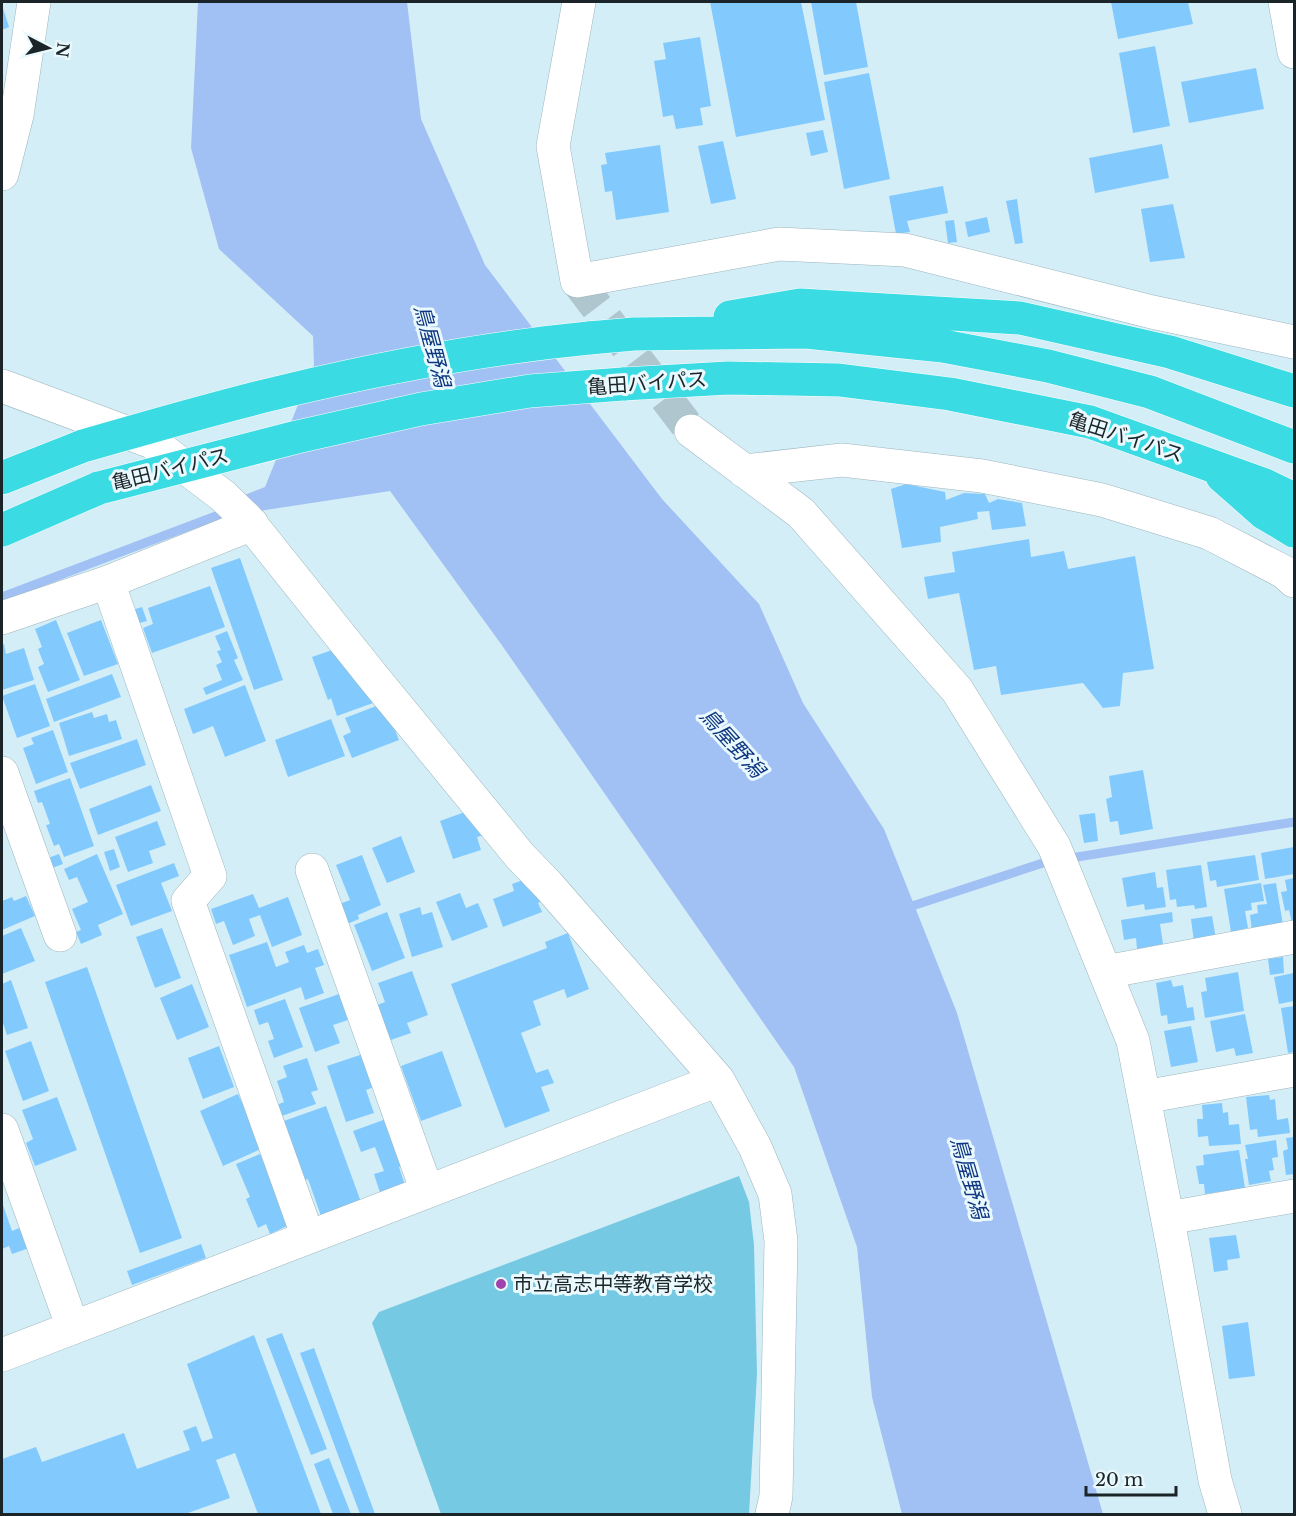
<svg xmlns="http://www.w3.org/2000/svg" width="1296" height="1516" font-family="'Libre Baskerville','Noto Sans JP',serif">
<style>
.green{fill:#76c9e3}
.water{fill:#a1c0f4}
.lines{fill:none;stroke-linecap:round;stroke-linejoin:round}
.stream{stroke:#a1c0f4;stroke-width:9}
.building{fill:#82cafe}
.minor-tunnel{stroke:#afc6ce;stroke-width:33;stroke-dasharray:33 16;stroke-linecap:butt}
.minor-casing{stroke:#9cb5bd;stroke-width:34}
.highway-casing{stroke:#fff;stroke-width:34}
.minor{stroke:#fff;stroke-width:33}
.highway{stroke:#3adbe3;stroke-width:33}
.highway-bridge-casing{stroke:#fff;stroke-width:34;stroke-linecap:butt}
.highway-bridge{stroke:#3adbe3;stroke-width:33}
.poi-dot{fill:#9f42ab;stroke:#eaf9fe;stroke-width:2}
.labels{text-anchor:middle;stroke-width:6;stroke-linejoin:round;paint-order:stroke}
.street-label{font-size:20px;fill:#1b2428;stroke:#eaf9fe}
.poi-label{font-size:20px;fill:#1b2428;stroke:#eaf9fe;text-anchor:start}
.water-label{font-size:21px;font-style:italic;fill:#0e3680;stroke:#eaf9fe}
</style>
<rect width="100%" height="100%" fill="#d4eef7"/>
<!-- green -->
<path class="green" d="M 739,1176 L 749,1202 L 754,1245 L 757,1374 L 749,1514 L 441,1514 L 372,1323 L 379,1312 Z"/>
<!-- water -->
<path class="water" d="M 198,2 L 407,2 L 421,119 L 485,265 L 662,499 L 759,604 L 803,703 L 884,829 L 957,1013 L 1103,1514 L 902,1514 L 872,1397 L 857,1247 L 794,1067 L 501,644 L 390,491 L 259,511 L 242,496 L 265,487 L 314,365 L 313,336 L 219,249 L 191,148 Z"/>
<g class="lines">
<!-- stream -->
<path class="stream" d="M 2,597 L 229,511
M 903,909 L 1046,862 L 1294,822"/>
</g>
<!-- building -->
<path class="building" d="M 710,2 L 801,2 L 825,120 L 736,137 Z
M 811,2 L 856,2 L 868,67 L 824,75 Z
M 1111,2 L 1188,2 L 1193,24 L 1118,39 Z
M 2,5 L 9,27 L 2,30 Z
M 700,37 L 711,106 L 700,108 L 703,125 L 676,129 L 673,115 L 663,117 L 654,61 L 666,59 L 663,43 Z
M 1155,46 L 1170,126 L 1133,133 L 1119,53 Z
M 1256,68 L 1264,109 L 1189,123 L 1181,82 Z
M 869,73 L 890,179 L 844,189 L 824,82 Z
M 823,130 L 828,152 L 811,156 L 806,133 Z
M 723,141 L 736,199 L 711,204 L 698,146 Z
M 1162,144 L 1169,178 L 1095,193 L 1089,158 Z
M 660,145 L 669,212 L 616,220 L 612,191 L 605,192 L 601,165 L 607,164 L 605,153 Z
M 943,186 L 948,213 L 907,221 L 910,232 L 896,234 L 889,196 Z
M 1017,199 L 1023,243 L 1015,244 L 1006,201 Z
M 1173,204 L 1185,258 L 1150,262 L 1141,209 Z
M 987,217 L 990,232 L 968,237 L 965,222 Z
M 954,220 L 957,242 L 948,243 L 945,221 Z
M 906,484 L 945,492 L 946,500 L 964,493 L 985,494 L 989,503 L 998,499 L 1022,503 L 1026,526 L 992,530 L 989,511 L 977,512 L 978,519 L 940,527 L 941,542 L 902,548 L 891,489 Z
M 1029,539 L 1031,557 L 1064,551 L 1068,569 L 1135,556 L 1154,669 L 1123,673 L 1120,706 L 1103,708 L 1083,683 L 1001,695 L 996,666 L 974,670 L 959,593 L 928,599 L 924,577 L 955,572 L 952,552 Z
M 240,558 L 283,680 L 254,690 L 211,568 Z
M 210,586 L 225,627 L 152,653 L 143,628 L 153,624 L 148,608 Z
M 142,607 L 147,621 L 136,624 L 132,610 Z
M 56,620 L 80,680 L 48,692 L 38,667 L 44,664 L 38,649 L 42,647 L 35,629 Z
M 101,620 L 118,664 L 84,676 L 67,633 Z
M 227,631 L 238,658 L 234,660 L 243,680 L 206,695 L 203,688 L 222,680 L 216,665 L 222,662 L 217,651 L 221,650 L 215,636 Z
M 4,644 L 6,654 L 24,648 L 34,680 L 2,690 L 2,645 Z
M 341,647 L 373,703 L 337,716 L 331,698 L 328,700 L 312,657 Z
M 112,674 L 121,697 L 54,722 L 46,699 Z
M 35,684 L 50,726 L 17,738 L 2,696 Z
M 245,685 L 266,741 L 225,757 L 213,726 L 193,734 L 184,709 Z
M 384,703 L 399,740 L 352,758 L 343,736 L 351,732 L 345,718 Z
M 92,712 L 94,718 L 107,714 L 109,722 L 116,720 L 122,739 L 69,756 L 59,723 Z
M 331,719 L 345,756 L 288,777 L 275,740 Z
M 53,730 L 68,772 L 36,784 L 23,748 L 34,744 L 31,738 Z
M 137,739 L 146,765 L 80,789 L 70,763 Z
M 1143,770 L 1153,829 L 1120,835 L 1118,821 L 1110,822 L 1106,799 L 1112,797 L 1109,776 Z
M 70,778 L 94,846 L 64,857 L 59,844 L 54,846 L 46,825 L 50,824 L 42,802 L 38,803 L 34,791 Z
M 151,785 L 161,811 L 98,835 L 89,809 Z
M 476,808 L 485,835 L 477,837 L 481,850 L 453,859 L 440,821 Z
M 1095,813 L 1098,841 L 1084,843 L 1079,815 Z
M 157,821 L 166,845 L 149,851 L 153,863 L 128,872 L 115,837 Z
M 401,836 L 415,872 L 387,883 L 372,848 Z
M 1294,847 L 1294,874 L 1265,879 L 1261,853 Z
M 114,849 L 120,867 L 110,871 L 104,852 Z
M 59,854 L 63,864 L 52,868 L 48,858 Z
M 97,854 L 123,914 L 98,925 L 102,935 L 81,944 L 76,932 L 81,930 L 72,909 L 88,902 L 77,877 L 69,880 L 64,869 Z
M 362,855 L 381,905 L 358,915 L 359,919 L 340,927 L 332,907 L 350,900 L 336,865 Z
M 1255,855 L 1259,880 L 1217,887 L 1216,880 L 1210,881 L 1207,862 Z
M 174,863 L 179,876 L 161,883 L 172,911 L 131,926 L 116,885 Z
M 1201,865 L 1207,907 L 1195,909 L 1194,905 L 1177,907 L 1176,899 L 1170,900 L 1166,870 Z
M 1155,872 L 1157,888 L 1163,887 L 1166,907 L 1145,910 L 1144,904 L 1127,907 L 1122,878 Z
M 1294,878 L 1294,923 L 1292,923 L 1289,910 L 1285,911 L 1281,892 L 1287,891 L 1285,880 Z
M 526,879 L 543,900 L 538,903 L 542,912 L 503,927 L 493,899 L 514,891 L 512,884 Z
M 1261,883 L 1264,901 L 1251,903 L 1252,910 L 1245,911 L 1248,928 L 1231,932 L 1224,889 Z
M 1276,883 L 1283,925 L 1252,931 L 1250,915 L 1258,913 L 1257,905 L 1267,904 L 1263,885 Z
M 460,893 L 466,908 L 478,903 L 488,927 L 452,941 L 436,902 Z
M 253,894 L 259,908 L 288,897 L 302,935 L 272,947 L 260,915 L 249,919 L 255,936 L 233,945 L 224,921 L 216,924 L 211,909 Z
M 26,896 L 35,916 L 2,930 L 2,901 L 12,897 L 14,901 Z
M 420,907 L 422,915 L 432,912 L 443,947 L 412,957 L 399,914 Z
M 387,912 L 405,958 L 372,971 L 354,925 Z
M 1172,912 L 1173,922 L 1160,924 L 1163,944 L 1137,949 L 1136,938 L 1124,940 L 1121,920 Z
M 1212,916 L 1216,939 L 1194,942 L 1191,919 Z
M 21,928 L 35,961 L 2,974 L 2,936 Z
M 162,928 L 181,978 L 155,988 L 136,937 Z
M 568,933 L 589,989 L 567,998 L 564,989 L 533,1001 L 541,1025 L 521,1033 L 536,1073 L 548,1069 L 554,1083 L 541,1087 L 550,1111 L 505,1128 L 451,984 L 547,948 L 545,942 Z
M 267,942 L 276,967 L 289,962 L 285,952 L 304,945 L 307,953 L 318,949 L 324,965 L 315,968 L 324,993 L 305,1000 L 301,987 L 247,1007 L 229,955 Z
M 1283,957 L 1284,973 L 1270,975 L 1268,959 Z
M 87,967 L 182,1238 L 140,1253 L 45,982 Z
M 412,971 L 428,1015 L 407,1023 L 411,1033 L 385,1042 L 372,1007 L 385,1002 L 378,983 Z
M 1238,972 L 1244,1011 L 1205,1018 L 1201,992 L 1207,991 L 1205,978 Z
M 1294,973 L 1294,1001 L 1279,1004 L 1274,977 Z
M 11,980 L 28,1028 L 7,1035 L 2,1020 L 2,984 Z
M 1171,980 L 1173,987 L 1183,985 L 1187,1008 L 1193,1007 L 1195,1020 L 1168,1024 L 1167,1015 L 1161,1016 L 1156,983 Z
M 192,984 L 209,1027 L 177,1040 L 160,998 Z
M 339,994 L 348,1020 L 333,1025 L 340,1043 L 315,1052 L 299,1008 Z
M 285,999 L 303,1047 L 274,1058 L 268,1041 L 274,1039 L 268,1022 L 259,1025 L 254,1010 Z
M 1294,1006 L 1294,1052 L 1288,1053 L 1281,1008 Z
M 1245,1014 L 1253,1053 L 1236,1056 L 1234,1048 L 1216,1052 L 1210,1021 Z
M 1191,1026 L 1198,1062 L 1171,1067 L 1164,1031 Z
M 31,1041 L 49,1091 L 23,1101 L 5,1051 Z
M 219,1046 L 234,1087 L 203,1099 L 188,1058 Z
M 442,1051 L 462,1106 L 421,1121 L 401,1066 Z
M 363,1054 L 374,1087 L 366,1090 L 374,1113 L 346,1122 L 327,1066 Z
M 307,1058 L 318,1090 L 311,1092 L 316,1104 L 276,1118 L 272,1107 L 284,1102 L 277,1081 L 287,1077 L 283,1066 Z
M 238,1094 L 263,1148 L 223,1166 L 200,1111 Z
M 1269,1095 L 1270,1100 L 1275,1099 L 1277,1120 L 1288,1118 L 1290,1133 L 1258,1137 L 1257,1129 L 1250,1130 L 1246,1097 Z
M 57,1097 L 77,1150 L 35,1166 L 26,1143 L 33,1139 L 22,1110 Z
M 1222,1103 L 1223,1113 L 1228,1112 L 1229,1125 L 1239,1124 L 1241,1144 L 1209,1146 L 1208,1136 L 1198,1137 L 1197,1119 L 1203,1119 L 1202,1105 Z
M 326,1106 L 361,1202 L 321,1216 L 308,1179 L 296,1184 L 281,1122 Z
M 386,1119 L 403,1166 L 399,1167 L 406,1188 L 381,1196 L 374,1174 L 384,1171 L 375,1147 L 361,1152 L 353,1131 Z
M 1294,1137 L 1294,1174 L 1286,1175 L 1283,1151 L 1288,1149 L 1286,1138 Z
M 1276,1140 L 1278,1157 L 1272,1158 L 1274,1170 L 1269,1171 L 1271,1181 L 1249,1185 L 1245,1159 L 1248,1159 L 1245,1145 Z
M 1239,1150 L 1245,1188 L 1205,1194 L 1204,1184 L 1199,1184 L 1196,1166 L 1204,1165 L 1203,1155 Z
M 260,1154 L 291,1224 L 270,1234 L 266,1224 L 258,1228 L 246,1199 L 250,1197 L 236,1164 Z
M 2,1202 L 12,1231 L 24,1226 L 32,1247 L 12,1254 L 9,1246 L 2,1249 Z
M 1236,1235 L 1240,1258 L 1227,1260 L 1228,1270 L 1214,1272 L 1209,1238 Z
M 201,1244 L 206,1258 L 132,1285 L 127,1271 Z
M 1248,1322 L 1255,1376 L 1229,1379 L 1222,1326 Z
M 282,1333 L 327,1449 L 311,1455 L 266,1339 Z
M 254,1335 L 321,1514 L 258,1514 L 235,1453 L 216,1460 L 230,1498 L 185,1514 L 2,1514 L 2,1459 L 36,1447 L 42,1462 L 124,1433 L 137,1469 L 190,1450 L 183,1431 L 196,1426 L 202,1442 L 213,1438 L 187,1364 Z
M 314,1348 L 375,1514 L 360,1514 L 300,1353 Z
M 329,1458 L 351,1514 L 333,1514 L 314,1464 Z"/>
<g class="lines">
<!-- minor-tunnel -->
<path class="minor-tunnel" d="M 577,281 L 691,431"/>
<defs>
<path id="minor" d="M 579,2 L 553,146 L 577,281 L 779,244 L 905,250 L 1152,312 L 1294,342
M 1285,2 L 1294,52
M 2,174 L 17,115 L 34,2
M 2,386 L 152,442 L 223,496 L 247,519 L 374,678 L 520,856 L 548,885 L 718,1080 L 755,1147 L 775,1194 L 781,1241 L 776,1496 L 772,1514
M 691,431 L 801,513 L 957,690 L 1054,846 L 1133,1041 L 1174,1252 L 1215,1480 L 1225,1514
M 744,471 L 842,460 L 982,476 L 1102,500 L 1209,533 L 1284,572 L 1294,581
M 108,582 L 210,876 L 188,901 L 308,1237
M 2,618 L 108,582 L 252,524
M 2,773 L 60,935
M 312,870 L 427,1191
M 1105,972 L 1294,937
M 1144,1097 L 1294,1070
M 2,1130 L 73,1328
M 1168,1218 L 1294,1196
M 2,1355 L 718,1080"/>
<path id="highway" d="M 730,317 L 800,305 L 1020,318 L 1170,352 L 1294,391
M 589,338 L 634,334 L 806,332 L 943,346 L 1048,366 L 1150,392 L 1294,447
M 623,384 L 728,378 L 839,380 L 950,394 L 1090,422 L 1265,485 L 1294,499
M 1222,476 L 1264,513 L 1294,531
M 2,478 L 83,446
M 2,530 L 99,488"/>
</defs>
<!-- minor casing -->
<use href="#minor" class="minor-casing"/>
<!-- highway casing -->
<use href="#highway" class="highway-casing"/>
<!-- minor -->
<use href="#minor" class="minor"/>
<!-- highway -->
<use href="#highway" class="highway"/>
<defs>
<path id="highway-bridge" d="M 83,446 C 150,427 217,407 285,391 C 385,367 486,348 589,338
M 99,488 L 297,437 L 421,409 L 530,391 L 623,384"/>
</defs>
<!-- highway-bridge casing -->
<use href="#highway-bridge" class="highway-bridge-casing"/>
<!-- highway-bridge -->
<use href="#highway-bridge" class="highway-bridge"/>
</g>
<!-- markers -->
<circle class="poi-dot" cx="501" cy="1284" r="6"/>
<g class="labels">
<!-- street labels -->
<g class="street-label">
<text transform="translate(647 383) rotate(-4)" y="7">亀田バイパス</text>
<text transform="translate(1126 437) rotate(18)" y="7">亀田バイパス</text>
<text transform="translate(170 469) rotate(-14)" y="7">亀田バイパス</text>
</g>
<!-- poi labels -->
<g class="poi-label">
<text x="513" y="1291">市立高志中等教育学校</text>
</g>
<!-- water labels -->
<g class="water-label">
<text transform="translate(432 346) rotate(75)" y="7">鳥屋野潟</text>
<text transform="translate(732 743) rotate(48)" y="7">鳥屋野潟</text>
<text transform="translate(969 1178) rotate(74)" y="7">鳥屋野潟</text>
</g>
</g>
<!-- border -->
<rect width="1296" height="1516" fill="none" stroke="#1b2428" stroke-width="6"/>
<!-- north arrow -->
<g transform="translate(48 48) rotate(97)" stroke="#eaf9fe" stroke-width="4.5" paint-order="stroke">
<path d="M0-4.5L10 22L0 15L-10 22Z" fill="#1b2428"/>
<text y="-9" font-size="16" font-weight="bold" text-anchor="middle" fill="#1b2428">N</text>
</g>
<!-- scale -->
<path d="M1086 1486v9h90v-9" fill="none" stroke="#1b2428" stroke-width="3"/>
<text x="1095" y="1486" font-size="18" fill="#1b2428" stroke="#eaf9fe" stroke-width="4.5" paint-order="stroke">20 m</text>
</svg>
